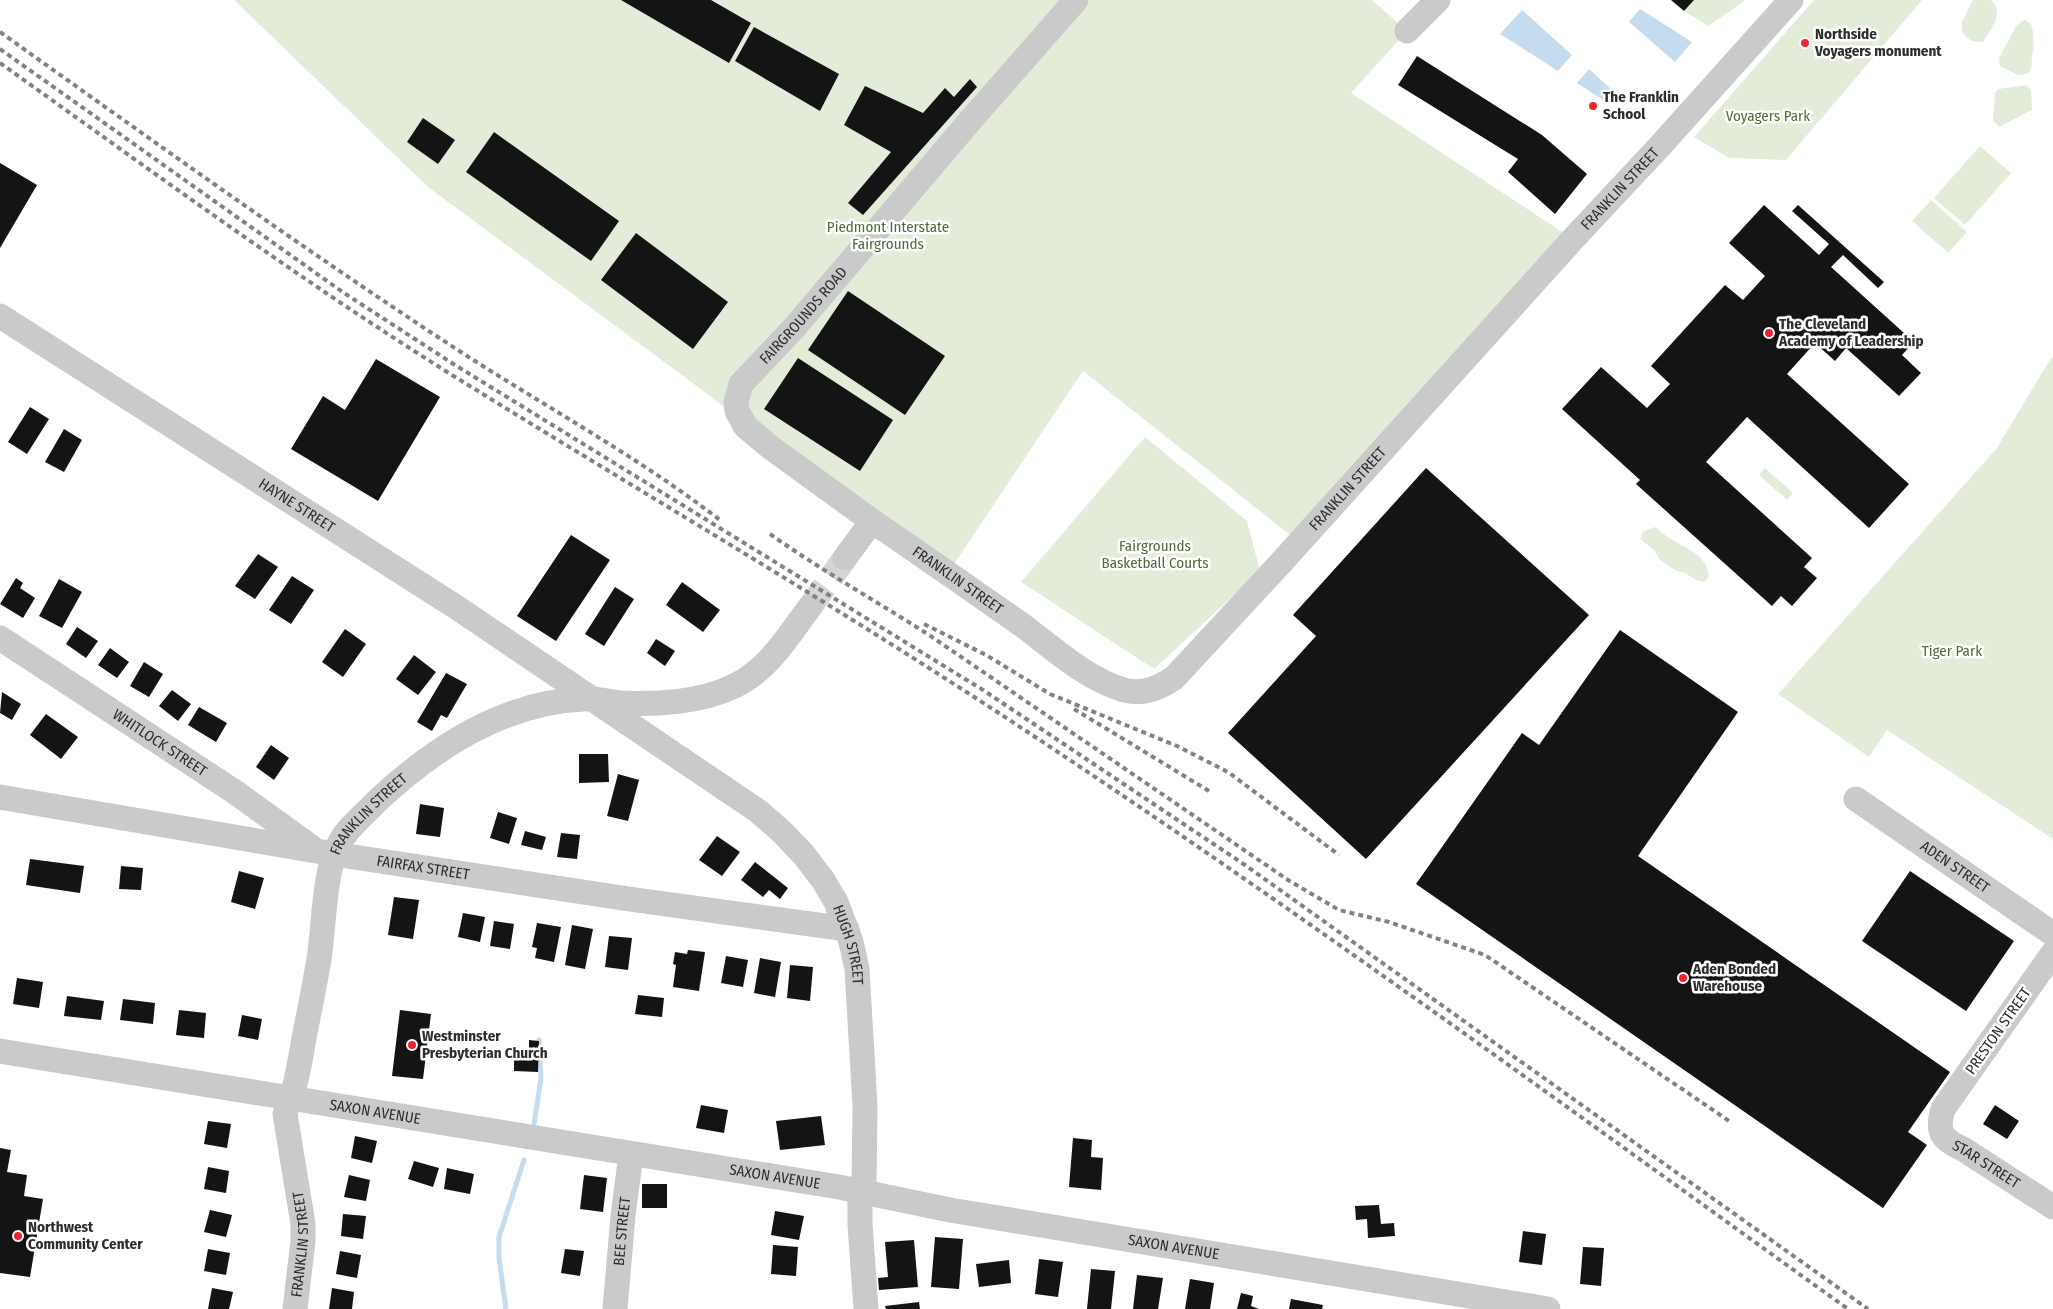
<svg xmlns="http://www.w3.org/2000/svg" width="2053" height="1309" font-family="'Fira Sans Condensed',sans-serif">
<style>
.green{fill:#e3ecd9}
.water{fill:#c4dced}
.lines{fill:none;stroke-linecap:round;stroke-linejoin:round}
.stream{stroke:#c4dced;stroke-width:5}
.building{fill:#141414}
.minor-tunnel{stroke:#d5d5d5;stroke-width:25;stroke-dasharray:25 12;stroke-linecap:butt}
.minor{stroke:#cacaca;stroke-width:25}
.rail{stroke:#828282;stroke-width:4;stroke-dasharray:5 4;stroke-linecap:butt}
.poi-dot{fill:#ef242e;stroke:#fff;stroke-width:2}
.labels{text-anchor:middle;stroke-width:5;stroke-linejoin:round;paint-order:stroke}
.poi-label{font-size:15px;font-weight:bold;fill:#2d2d2d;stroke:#fff;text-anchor:start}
.park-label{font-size:15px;fill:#4f6b38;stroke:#fff}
.street-label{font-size:15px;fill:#2d2d2d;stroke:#fff}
</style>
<rect width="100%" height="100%" fill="#fff"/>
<!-- green -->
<path class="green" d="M 234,0 L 1372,0 L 1407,31 L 1351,93 L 1573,239 L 1299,542 L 1083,371 L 948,573 L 872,521 L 702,390 L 428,187 Z
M 1694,0 L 1746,0 L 1708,26 L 1684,11 Z
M 1814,0 L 1922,0 L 1786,160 L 1729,158 L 1694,137 Z
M 1973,0 L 1991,0 C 2005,13 1991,29 1983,42 L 1971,41 L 1962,32 L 1962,22 Z
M 2024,20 L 2031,24 C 2035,37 2034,45 2032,57 C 2031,64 2033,67 2029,73 L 2018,75 L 2000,66 L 1999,58 L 2016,26 Z
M 2026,85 L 2031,90 L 2032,110 L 1999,127 L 1993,120 L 1995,93 L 1998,89 Z
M 1980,146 L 2011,173 L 1965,225 L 1934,198 Z
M 1931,200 L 1967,232 L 1948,253 L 1912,221 Z
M 2051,358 L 2053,358 L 2053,839 L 1887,730 L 1869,757 L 1778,694 L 1997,448 Z
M 1145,437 L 1247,521 L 1260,571 L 1154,669 L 1021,582 Z
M 1765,468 L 1793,493 L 1787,500 L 1759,475 Z
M 1656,527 C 1672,546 1707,549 1709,576 L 1704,582 L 1696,580 L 1685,573 L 1675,570 L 1659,559 L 1655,551 L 1640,539 L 1643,531 Z"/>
<!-- water -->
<path class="water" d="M 1640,9 L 1692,42 L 1675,62 L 1629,22 Z
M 1522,10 L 1572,55 L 1558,71 L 1500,34 Z
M 1589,69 L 1614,92 L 1606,102 L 1577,83 Z"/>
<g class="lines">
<!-- stream -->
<path class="stream" d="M 534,1124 L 541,1078 L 539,1040
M 506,1309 L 499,1258 L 499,1237 L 524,1160"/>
</g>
<!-- building -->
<path class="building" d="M 621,0 L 711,0 L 751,23 L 729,63 Z
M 1671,0 L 1694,0 L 1684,11 Z
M 754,27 L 839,74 L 820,111 L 735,61 Z
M 1417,56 L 1542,135 L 1587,174 L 1555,214 L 1508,172 L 1518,159 L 1398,85 Z
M 970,79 L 977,87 L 863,215 L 848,203 L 891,152 L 844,125 L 865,86 L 923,113 L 945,88 L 954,97 Z
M 423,118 L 455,140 L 438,164 L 407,142 Z
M 494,132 L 619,221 L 591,261 L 466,172 Z
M 0,163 L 37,185 L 0,248 Z
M 1764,205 L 1819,255 L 1829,244 L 1792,211 L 1798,205 L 1884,282 L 1878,288 L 1843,255 L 1831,267 L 1914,342 L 1902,355 L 1921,373 L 1899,396 L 1846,348 L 1835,361 L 1815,343 L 1787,374 L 1909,484 L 1869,528 L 1747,417 L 1706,462 L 1812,558 L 1804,567 L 1817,578 L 1792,606 L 1781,596 L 1772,606 L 1636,484 L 1640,480 L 1562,409 L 1601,367 L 1647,408 L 1670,384 L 1651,366 L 1725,285 L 1743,300 L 1765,276 L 1729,243 Z
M 636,233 L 728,302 L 693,349 L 601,280 Z
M 848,291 L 945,356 L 905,415 L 808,350 Z
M 798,358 L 893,420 L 860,471 L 764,409 Z
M 376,359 L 440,397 L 378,501 L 291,449 L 323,396 L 345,410 Z
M 30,407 L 49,419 L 27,454 L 8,442 Z
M 64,429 L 82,440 L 64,472 L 45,462 Z
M 1426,468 L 1589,615 L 1366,859 L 1228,733 L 1316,636 L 1293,615 Z
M 571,535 L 610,560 L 556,641 L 517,616 Z
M 258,554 L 278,567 L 255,599 L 235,586 Z
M 292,576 L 314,590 L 291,624 L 269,610 Z
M 16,578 L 23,583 L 20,588 L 35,598 L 23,618 L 0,604 Z
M 59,579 L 82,592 L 62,628 L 39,616 Z
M 682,582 L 720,610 L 703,632 L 666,605 Z
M 615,587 L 634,599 L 604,646 L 585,634 Z
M 77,627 L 98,641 L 86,658 L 66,644 Z
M 345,629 L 366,644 L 343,677 L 322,662 Z
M 1620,630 L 1738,712 L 1638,856 L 1950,1072 L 1908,1132 L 1927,1145 L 1883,1208 L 1416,884 L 1522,733 L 1539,745 Z
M 656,639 L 675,651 L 665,666 L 647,653 Z
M 110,648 L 129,662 L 117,678 L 98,665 Z
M 414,655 L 436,672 L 418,695 L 396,679 Z
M 144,662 L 163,674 L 149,697 L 130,686 Z
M 446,673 L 467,684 L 447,718 L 441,715 L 432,731 L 417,722 Z
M 172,690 L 191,704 L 178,721 L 159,706 Z
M 2,692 L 21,704 L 12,720 L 0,713 Z
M 199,707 L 227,723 L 216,742 L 188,725 Z
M 46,714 L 78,737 L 61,759 L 30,735 Z
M 271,745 L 289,758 L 274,780 L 256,767 Z
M 579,754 L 608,754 L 609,782 L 579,783 Z
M 618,774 L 639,780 L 628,821 L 607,816 Z
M 420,804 L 444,808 L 440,837 L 416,834 Z
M 498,812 L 517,818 L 509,844 L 490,838 Z
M 525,831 L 546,837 L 542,850 L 521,845 Z
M 561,833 L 580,835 L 577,859 L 557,857 Z
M 717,836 L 740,852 L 722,876 L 699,860 Z
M 30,859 L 84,866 L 80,893 L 26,885 Z
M 755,862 L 788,888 L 780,899 L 769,890 L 763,897 L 741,880 Z
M 121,866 L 143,868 L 141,890 L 119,889 Z
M 239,871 L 264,878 L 255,909 L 231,902 Z
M 1910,871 L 2014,941 L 1966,1011 L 1862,941 Z
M 394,897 L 419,900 L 413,939 L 388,935 Z
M 463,913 L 485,917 L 480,942 L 458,937 Z
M 494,921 L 514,924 L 510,949 L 490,946 Z
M 537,923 L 561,927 L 554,962 L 535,958 L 537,948 L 532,947 Z
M 572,925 L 593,929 L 585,969 L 565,965 Z
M 609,936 L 632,938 L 628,970 L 605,967 Z
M 688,950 L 705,952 L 699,991 L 673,987 L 676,965 L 673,964 L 675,952 L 687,954 Z
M 726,956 L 748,960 L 743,987 L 721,983 Z
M 760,958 L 781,962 L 775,997 L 754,993 Z
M 790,965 L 813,967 L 810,1001 L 787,998 Z
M 17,978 L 43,982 L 39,1008 L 13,1004 Z
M 638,995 L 664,998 L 662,1017 L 635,1014 Z
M 67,996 L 104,1001 L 101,1020 L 64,1016 Z
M 123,999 L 155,1003 L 153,1024 L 120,1020 Z
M 179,1010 L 206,1013 L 204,1038 L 176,1035 Z
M 400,1010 L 431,1014 L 423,1079 L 392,1076 Z
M 242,1015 L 262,1019 L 258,1040 L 238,1036 Z
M 529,1040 L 539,1041 L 538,1072 L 514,1071 L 514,1050 L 529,1050 Z
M 701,1105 L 728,1110 L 724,1133 L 696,1128 Z
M 1995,1105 L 2019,1121 L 2007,1139 L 1983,1124 Z
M 821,1116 L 825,1145 L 780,1150 L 776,1121 Z
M 208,1121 L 231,1124 L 227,1148 L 204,1144 Z
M 355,1136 L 377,1141 L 372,1163 L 351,1158 Z
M 1073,1138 L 1092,1140 L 1091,1157 L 1103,1158 L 1101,1190 L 1069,1187 Z
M 0,1148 L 11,1150 L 7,1172 L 27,1175 L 24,1196 L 43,1199 L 30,1277 L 0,1273 Z
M 414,1161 L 439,1168 L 433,1187 L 408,1179 Z
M 208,1167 L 229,1171 L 226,1193 L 204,1189 Z
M 447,1168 L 474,1174 L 470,1194 L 444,1189 Z
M 349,1175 L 370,1180 L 366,1201 L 344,1197 Z
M 584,1175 L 607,1178 L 603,1212 L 580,1209 Z
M 642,1184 L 667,1184 L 667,1208 L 642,1208 Z
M 1379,1205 L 1381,1224 L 1394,1223 L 1395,1236 L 1368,1238 L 1367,1219 L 1356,1220 L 1355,1206 Z
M 210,1210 L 232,1215 L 226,1237 L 204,1232 Z
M 775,1211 L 804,1216 L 799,1240 L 771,1235 Z
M 343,1214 L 366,1216 L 363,1239 L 341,1236 Z
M 1523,1231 L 1546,1234 L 1542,1265 L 1519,1262 Z
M 935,1237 L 963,1239 L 959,1289 L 931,1287 Z
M 914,1240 L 918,1287 L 879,1290 L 878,1278 L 888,1277 L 885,1242 Z
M 773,1245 L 798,1247 L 796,1276 L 771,1274 Z
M 1583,1247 L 1604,1248 L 1601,1286 L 1580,1284 Z
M 208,1249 L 230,1253 L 226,1275 L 204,1271 Z
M 565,1249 L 584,1251 L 580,1276 L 561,1273 Z
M 340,1251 L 361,1255 L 357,1278 L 336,1274 Z
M 1039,1259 L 1063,1262 L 1058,1297 L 1035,1294 Z
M 1009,1260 L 1011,1283 L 979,1287 L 976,1264 Z
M 1091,1269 L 1115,1271 L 1111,1309 L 1087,1309 Z
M 1137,1275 L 1163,1278 L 1158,1309 L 1133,1309 Z
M 1190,1279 L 1214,1283 L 1210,1309 L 1185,1309 Z
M 212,1288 L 233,1292 L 229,1309 L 208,1309 Z
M 332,1288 L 354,1292 L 352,1309 L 329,1309 Z
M 1241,1293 L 1253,1296 L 1251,1306 L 1259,1309 L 1237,1309 Z
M 1291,1299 L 1323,1305 L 1322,1309 L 1289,1309 Z
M 919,1302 L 920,1309 L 886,1309 L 885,1306 Z"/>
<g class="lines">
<!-- minor-tunnel -->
<path class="minor-tunnel" d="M 810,607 L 845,558"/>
<!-- minor -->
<g class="minor">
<path d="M 1407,31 L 1438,0"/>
<path id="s1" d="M 0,316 L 456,607 L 758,811 L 782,832 L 804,855 L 823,880 L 836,902 L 851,942 L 857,969 L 865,1106 L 864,1184 L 860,1201 L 860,1225 L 866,1309"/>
<path id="s2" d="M 872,521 L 770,447 L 746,427 L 737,411 L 736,402 L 741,384 L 794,328 L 969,122 L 1076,0"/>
<path id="s3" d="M 845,558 L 872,521 C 922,555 972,590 1022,625 C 1053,648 1086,679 1124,690 C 1143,695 1159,688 1174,678 L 1278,566 L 1573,239 L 1660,146 L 1791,0"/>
<path id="s4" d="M 0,638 L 235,792 L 311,847"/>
<path id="s5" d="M 0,797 L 334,854 L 629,899 L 847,929"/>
<path id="s6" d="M 1856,799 L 2053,934"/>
<path id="s7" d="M 2053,953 L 1943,1109 C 1936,1132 1942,1140 1963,1149 L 2053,1207"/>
<path id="s8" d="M 0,1051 L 839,1187 L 950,1210 L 1548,1309"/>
<path id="s9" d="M 295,1309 L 303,1241 L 303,1224 L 285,1114 C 286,1108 289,1104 291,1098 C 298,1078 301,1054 305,1033 C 310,1008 315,983 319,959 C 324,927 324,870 339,844 C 347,828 363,816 375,803 C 432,749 503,702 584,699 C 597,698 609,702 621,703 C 656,705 701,702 732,687 C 768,671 787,637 810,607"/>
<path id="s10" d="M 615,1309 L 623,1216 L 631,1154"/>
</g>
<!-- rail -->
<path class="rail" d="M 0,32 C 146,136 292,241 441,339 C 533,400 633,453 720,520
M 0,49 L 344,293 L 455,365 L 983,690 L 1245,865 L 1868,1309
M 0,63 C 149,169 297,278 452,375 C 639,491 830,602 1014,723 C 1298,910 1572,1111 1848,1309
M 770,534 C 821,570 876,601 929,635 L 1288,880 L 1339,910 L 1389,922 L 1485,955 L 1732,1123
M 924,624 L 986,655 L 1050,694 L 1177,746 L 1228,772 L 1339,855
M 1074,709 L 1209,791"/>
</g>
<!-- markers -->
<g class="poi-dot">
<circle cx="1805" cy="43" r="5"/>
<circle cx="1593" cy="106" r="5"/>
<circle cx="1769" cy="333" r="5"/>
<circle cx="1683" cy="978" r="5"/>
<circle cx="412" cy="1045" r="5"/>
<circle cx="18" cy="1236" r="5"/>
</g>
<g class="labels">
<!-- poi labels -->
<g class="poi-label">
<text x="1815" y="39">Northside<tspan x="1815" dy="17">Voyagers monument</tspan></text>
<text x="1603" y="102">The Franklin<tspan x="1603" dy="17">School</tspan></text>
<text x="1779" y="329">The Cleveland<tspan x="1779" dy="17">Academy of Leadership</tspan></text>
<text x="1693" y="974">Aden Bonded<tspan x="1693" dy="17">Warehouse</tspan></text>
<text x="422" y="1041">Westminster<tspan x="422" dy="17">Presbyterian Church</tspan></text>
<text x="28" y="1232">Northwest<tspan x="28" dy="17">Community Center</tspan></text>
</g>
<!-- park labels -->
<g class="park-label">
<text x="1768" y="121">Voyagers Park</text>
<text x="888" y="232">Piedmont Interstate<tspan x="888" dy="17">Fairgrounds</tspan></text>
<text x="1155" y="551">Fairgrounds<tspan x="1155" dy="17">Basketball Courts</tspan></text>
<text x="1952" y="656">Tiger Park</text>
</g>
<!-- street labels -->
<g class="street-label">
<text dy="5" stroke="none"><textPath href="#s3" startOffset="1065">FRANKLIN STREET</textPath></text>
<text dy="5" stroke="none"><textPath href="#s2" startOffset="296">FAIRGROUNDS ROAD</textPath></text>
<text dy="5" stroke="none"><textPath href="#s3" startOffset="660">FRANKLIN STREET</textPath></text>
<text dy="5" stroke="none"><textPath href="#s1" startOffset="352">HAYNE STREET</textPath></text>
<text dy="5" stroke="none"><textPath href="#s3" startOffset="150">FRANKLIN STREET</textPath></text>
<text dy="5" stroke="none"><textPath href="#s4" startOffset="191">WHITLOCK STREET</textPath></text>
<text dy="5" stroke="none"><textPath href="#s9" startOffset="515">FRANKLIN STREET</textPath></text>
<text dy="5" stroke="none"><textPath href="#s6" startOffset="120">ADEN STREET</textPath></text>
<text dy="5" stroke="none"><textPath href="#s5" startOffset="429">FAIRFAX STREET</textPath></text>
<text dy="5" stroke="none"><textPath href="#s1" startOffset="1071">HUGH STREET</textPath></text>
<text transform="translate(1998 1031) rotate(-55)" y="5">PRESTON STREET</text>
<text dy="5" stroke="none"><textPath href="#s8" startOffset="380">SAXON AVENUE</textPath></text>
<text dy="5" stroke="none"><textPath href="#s7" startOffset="270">STAR STREET</textPath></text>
<text dy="5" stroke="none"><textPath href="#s8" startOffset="785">SAXON AVENUE</textPath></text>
<text dy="5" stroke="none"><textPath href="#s10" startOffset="78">BEE STREET</textPath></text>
<text dy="5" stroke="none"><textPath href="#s9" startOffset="65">FRANKLIN STREET</textPath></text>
<text dy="5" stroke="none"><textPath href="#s8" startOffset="1190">SAXON AVENUE</textPath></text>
</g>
</g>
</svg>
